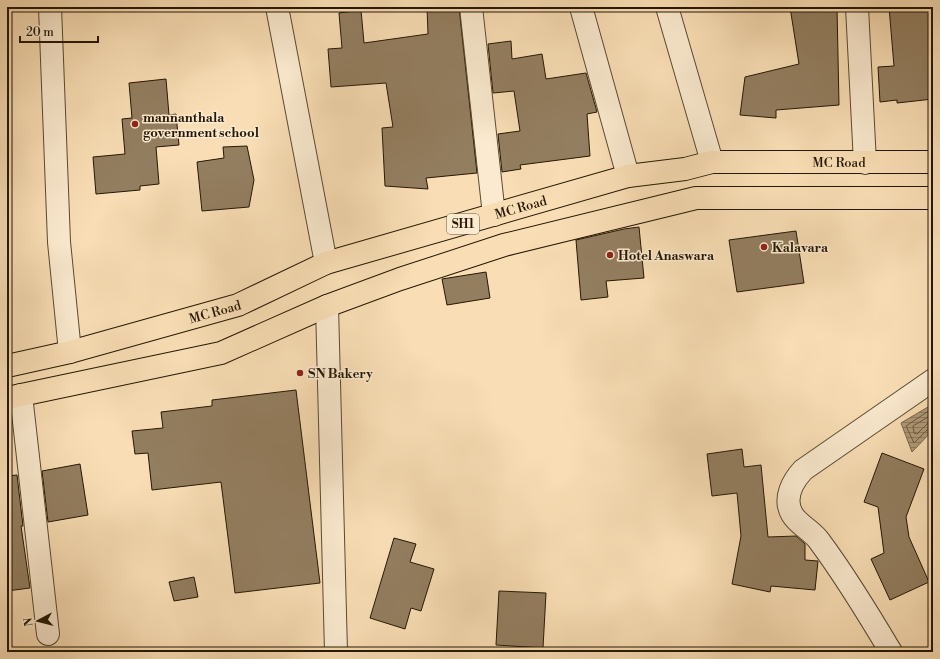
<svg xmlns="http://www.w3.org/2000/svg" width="940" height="659" font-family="'Libre Bodoni',serif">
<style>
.water{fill:url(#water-rules);stroke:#79664a}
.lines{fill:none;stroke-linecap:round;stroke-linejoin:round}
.shore{stroke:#6b583e;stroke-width:1}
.building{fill:#937e60;stroke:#251704}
.minor-casing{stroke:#5a4930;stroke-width:24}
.major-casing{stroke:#251704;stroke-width:24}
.minor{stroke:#fbeacf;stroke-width:22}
.major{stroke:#f9deb5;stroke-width:22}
.poi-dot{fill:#8f2418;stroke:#fbeacf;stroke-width:1.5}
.labels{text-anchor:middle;stroke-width:3;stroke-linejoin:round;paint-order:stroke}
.shield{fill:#fbeacf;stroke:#655641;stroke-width:1}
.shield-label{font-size:12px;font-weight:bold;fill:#251704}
.poi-label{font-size:13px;font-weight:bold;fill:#251704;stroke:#fbeacf;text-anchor:start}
.street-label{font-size:13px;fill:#251704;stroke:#fbeacf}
</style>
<defs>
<pattern id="water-rules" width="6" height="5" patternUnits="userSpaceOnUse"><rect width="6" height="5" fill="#b19a79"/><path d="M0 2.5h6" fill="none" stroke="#907d61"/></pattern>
</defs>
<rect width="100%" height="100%" fill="#f9deb5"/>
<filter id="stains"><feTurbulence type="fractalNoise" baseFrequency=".005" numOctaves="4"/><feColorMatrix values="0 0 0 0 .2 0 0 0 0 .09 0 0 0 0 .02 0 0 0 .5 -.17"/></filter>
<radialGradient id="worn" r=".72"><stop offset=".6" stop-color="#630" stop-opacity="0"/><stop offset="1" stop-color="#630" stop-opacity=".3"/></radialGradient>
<!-- water -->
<path class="water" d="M 933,404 L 933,430 L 912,452 L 901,423 Z"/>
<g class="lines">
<!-- shore -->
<path class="shore" d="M 933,408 L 906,426 L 914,443 L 929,428 L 933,428
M 933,414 L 913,426 L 914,433 L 917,434 L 927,424 L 933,422"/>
</g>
<!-- building -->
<path class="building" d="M 427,7 L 459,7 L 477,173 L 426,178 L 428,189 L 385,186 L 382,128 L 393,127 L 386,83 L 331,87 L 328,49 L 342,48 L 339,13 L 361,10 L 364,43 L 428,34 Z
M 790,7 L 837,7 L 839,105 L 776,110 L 776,118 L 740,115 L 745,77 L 799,64 Z
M 889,7 L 933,7 L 933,99 L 897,103 L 897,100 L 880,102 L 878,67 L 894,66 Z
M 511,41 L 512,59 L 542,54 L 546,79 L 586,73 L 597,112 L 587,114 L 590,156 L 520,165 L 521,169 L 502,172 L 498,134 L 520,131 L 514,91 L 493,93 L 488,44 Z
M 166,79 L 169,115 L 176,114 L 179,145 L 156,147 L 159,184 L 140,186 L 140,190 L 96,194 L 93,157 L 125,154 L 122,119 L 132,118 L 129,83 Z
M 247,146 L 254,180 L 249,207 L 202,211 L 197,162 L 224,158 L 223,147 Z
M 639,227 L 644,278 L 606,281 L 608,297 L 581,300 L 576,240 L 624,229 Z
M 796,231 L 804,283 L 737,292 L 729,240 Z
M 486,272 L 490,298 L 447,305 L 442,279 Z
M 296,390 L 320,583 L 235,593 L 221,482 L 152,490 L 148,453 L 135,454 L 132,431 L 163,428 L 161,412 L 212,406 L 212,400 Z
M 742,449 L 744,467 L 761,465 L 768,537 L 796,536 L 805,544 L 805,560 L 818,561 L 815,590 L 771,586 L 770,592 L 732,584 L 741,536 L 737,493 L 712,496 L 707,454 Z
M 882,453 L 924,469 L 906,517 L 909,537 L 929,582 L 890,600 L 871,559 L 884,553 L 878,507 L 864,502 Z
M 80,464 L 88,515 L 48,522 L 42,471 Z
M 17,475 L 23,526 L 21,526 L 30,588 L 7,591 L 7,476 Z
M 394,538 L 416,544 L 410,562 L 434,569 L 421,611 L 411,608 L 405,629 L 370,618 Z
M 194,577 L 198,597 L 174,601 L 169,582 Z
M 499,591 L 546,593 L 543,648 L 496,645 Z"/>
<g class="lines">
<defs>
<path id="minor" d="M 50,7 L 59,242 L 70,352
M 277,7 L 326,263
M 471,7 L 494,215
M 581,7 L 628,176
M 667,7 L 712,162
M 857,7 L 865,163
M 327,306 L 336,652
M 21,395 L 48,634
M 891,652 C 869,615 846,577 820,542 C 813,531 798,525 792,514 C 783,498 793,481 803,470 L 933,380"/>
<g id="major">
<path id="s1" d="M 7,366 L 70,352 L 238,305 L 326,263 L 628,176 L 685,169 L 712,162 L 933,162"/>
<path d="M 7,398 L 221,353 L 327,306 L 400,279 L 504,245 L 696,198 L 933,198"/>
</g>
</defs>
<!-- minor casing -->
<use href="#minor" class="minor-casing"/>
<!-- major casing -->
<use href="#major" class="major-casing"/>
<!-- minor -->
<use href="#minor" class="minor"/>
<!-- major -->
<use href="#major" class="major"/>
</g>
<!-- markers -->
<g class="poi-dot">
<circle cx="135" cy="124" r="4"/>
<circle cx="764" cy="247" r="4"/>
<circle cx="610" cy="255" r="4"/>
<circle cx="300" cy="373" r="4"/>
</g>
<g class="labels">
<!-- shield labels -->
<rect class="shield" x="447" y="214" width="32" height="20" rx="3"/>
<g class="shield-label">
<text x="463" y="228">SH1</text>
</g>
<!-- poi labels -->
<g class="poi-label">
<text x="143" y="122">mannanthala<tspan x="143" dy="15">government school</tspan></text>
<text x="772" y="252">Kalavara</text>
<text x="618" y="260">Hotel Anaswara</text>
<text x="308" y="378">SN Bakery</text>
</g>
<!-- street labels -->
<g class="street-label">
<text dy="5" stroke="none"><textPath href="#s1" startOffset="863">MC Road</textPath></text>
<text dy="5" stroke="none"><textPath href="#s1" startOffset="539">MC Road</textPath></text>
<text dy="5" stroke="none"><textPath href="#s1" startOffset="215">MC Road</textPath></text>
</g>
</g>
<!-- margin -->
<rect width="940" height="659" fill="none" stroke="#f9deb5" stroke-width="24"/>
<rect x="8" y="8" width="924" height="643" fill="none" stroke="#251704" stroke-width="2"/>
<rect x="12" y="12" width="916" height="635" fill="none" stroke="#251704"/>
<!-- north arrow -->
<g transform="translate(38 621) rotate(263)" stroke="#fbeacf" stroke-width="3" paint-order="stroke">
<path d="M0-3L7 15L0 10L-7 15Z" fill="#251704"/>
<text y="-6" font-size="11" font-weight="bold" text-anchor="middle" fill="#251704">N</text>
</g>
<!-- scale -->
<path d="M20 36v6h78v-6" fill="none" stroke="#251704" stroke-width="2"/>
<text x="26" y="36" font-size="12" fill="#251704" stroke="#fbeacf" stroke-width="3" paint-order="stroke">20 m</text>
<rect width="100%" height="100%" filter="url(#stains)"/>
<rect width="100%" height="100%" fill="url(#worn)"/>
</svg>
